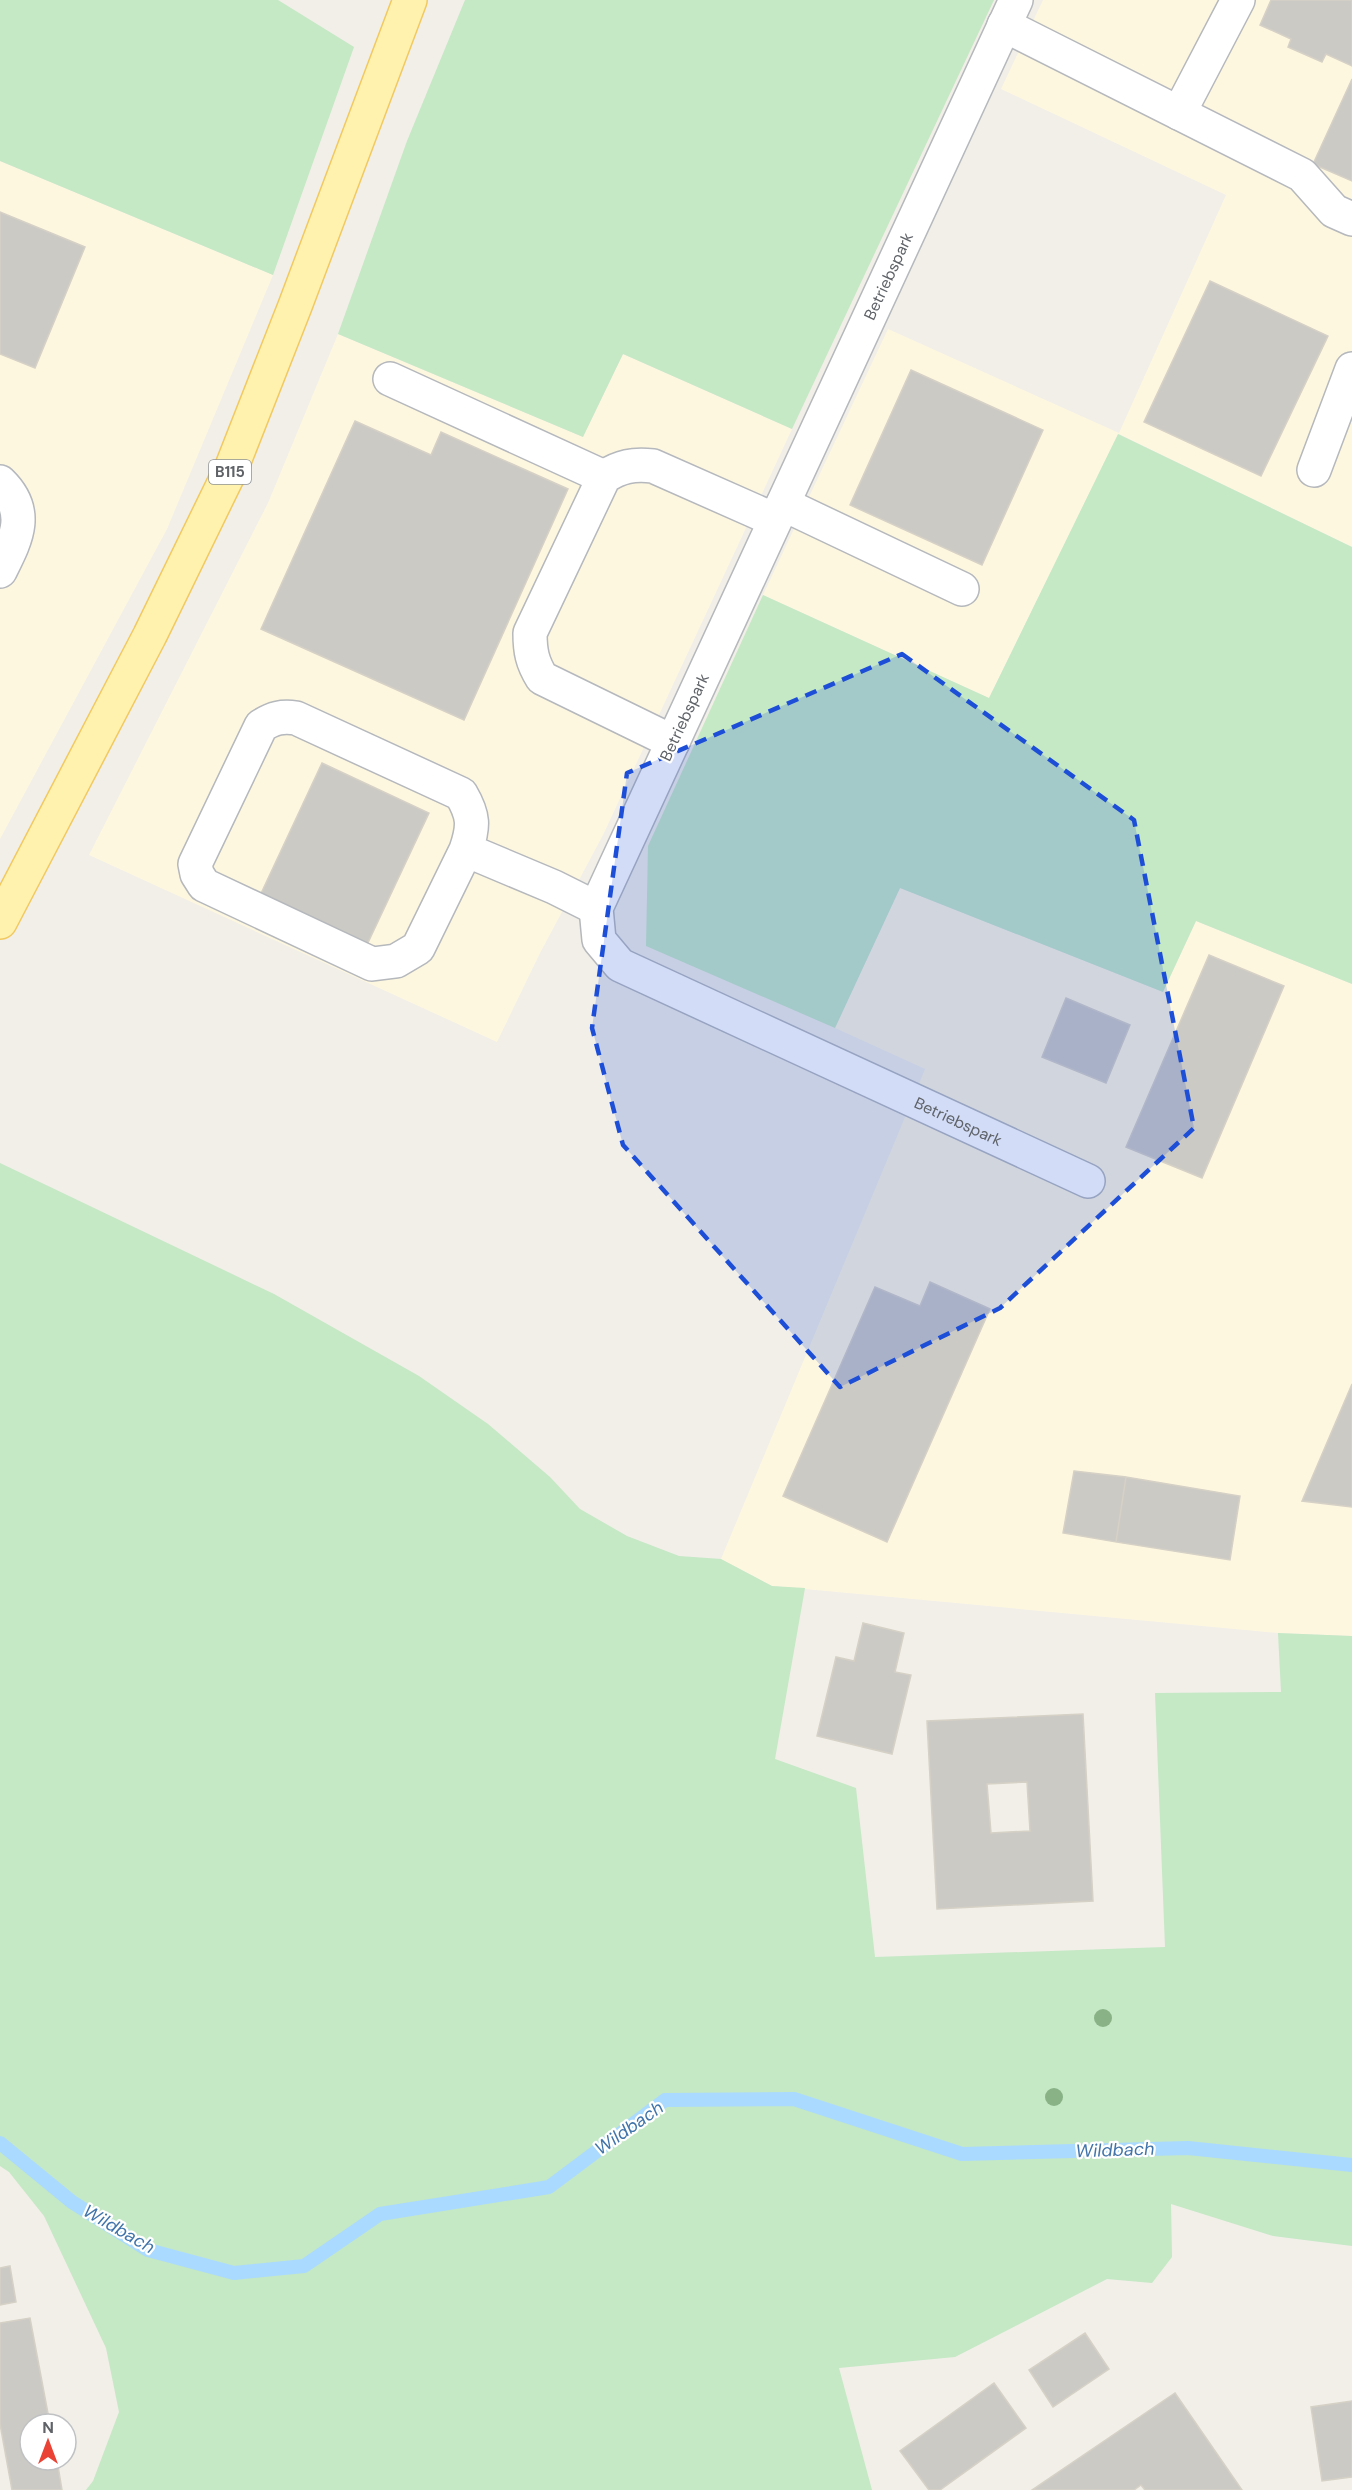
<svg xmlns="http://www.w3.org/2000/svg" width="1352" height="2490" font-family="'DM Sans',sans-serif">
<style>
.commercial{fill:#fef7e0}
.green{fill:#c5e8c5}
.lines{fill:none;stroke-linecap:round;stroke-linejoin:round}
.stream{stroke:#aadaff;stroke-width:14}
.building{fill:#cccac5;stroke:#d6d1c6;stroke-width:1.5;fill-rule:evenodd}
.minor-casing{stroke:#b5b8bc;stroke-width:36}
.major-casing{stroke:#f2c960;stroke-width:36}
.minor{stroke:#fff;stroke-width:33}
.major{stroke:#fff2af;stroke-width:33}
.tree{fill:#89b387}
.marked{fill:#1d4ed8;fill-opacity:0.2;stroke:#1d4ed8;stroke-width:4.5;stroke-dasharray:12 8;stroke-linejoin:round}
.labels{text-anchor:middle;stroke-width:4.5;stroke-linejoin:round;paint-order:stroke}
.shield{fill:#fff;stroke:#8f9295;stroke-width:1.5}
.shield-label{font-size:15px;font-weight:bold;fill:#5f6368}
.street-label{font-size:16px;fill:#5f6368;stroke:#fff}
.water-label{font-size:18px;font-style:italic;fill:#4174aa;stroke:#fff}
</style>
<rect width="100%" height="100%" fill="#f1efe8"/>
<!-- commercial -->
<path class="commercial" d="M 1043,0 L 1352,0 L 1352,547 L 1119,434 L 989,698 L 763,595 L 888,329 L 1119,433 L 1226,195 L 1001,89 Z
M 0,161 L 273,275 L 167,529 L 0,839 Z
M 338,334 L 583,437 L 623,354 L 792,429 L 603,835 L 540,953 L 497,1042 L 89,855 L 268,503 Z
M 900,888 L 1163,992 L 1196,921 L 1352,984 L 1352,1636 L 1278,1633 L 772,1586 L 721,1559 L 925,1069 L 835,1028 Z"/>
<!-- green -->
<path class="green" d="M 0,0 L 278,0 L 354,47 L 273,275 L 0,161 Z
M 465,0 L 994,0 L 792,429 L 623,354 L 583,437 L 338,334 L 407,141 Z
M 1118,434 L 1352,547 L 1352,984 L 1196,921 L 1163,992 L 900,888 L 835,1028 L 646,946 L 648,846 L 763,595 L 989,698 Z
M 0,1163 L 274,1294 L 419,1376 L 488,1424 L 550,1477 L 580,1509 L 627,1536 L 679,1556 L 721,1559 L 772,1586 L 805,1588 L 775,1759 L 856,1788 L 875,1957 L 1165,1947 L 1155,1693 L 1281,1692 L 1278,1633 L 1352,1636 L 1352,2246 L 1273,2236 L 1171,2204 L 1172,2257 L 1152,2283 L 1107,2279 L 955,2357 L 839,2368 L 872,2490 L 86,2490 L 93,2481 L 119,2412 L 106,2348 L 44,2216 L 9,2172 L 0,2166 Z"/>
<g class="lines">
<!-- stream -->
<path class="stream" d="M 0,2143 L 72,2202 L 148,2250 L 234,2273 L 304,2266 L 380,2214 L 549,2187 L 665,2100 L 794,2099 L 962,2154 L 1188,2148 L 1352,2165"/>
</g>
<!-- building -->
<path class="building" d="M 1271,0 L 1352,0 L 1352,66 L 1326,54 L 1322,62 L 1288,47 L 1291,39 L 1260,25 Z
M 1352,79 L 1352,181 L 1313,164 Z
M 0,212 L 85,247 L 35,368 L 0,354 Z
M 1210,281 L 1328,336 L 1261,476 L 1144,422 Z
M 911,370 L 1043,430 L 982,565 L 850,505 Z
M 355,421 L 431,455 L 441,432 L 568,489 L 464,720 L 261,629 Z
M 322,763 L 429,813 L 365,949 L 258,900 Z
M 1209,955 L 1284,986 L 1202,1178 L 1126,1147 Z
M 1066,998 L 1130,1025 L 1106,1083 L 1042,1057 Z
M 930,1282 L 990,1309 L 887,1542 L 783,1496 L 875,1287 L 920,1306 Z
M 1352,1384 L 1352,1507 L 1302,1501 Z
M 1074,1471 L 1126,1477 L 1116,1542 L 1063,1533 Z
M 1126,1477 L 1240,1496 L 1230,1560 L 1116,1542 Z
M 863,1623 L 904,1633 L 895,1672 L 911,1675 L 892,1754 L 817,1736 L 836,1657 L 854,1661 Z
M 1083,1714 L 1093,1901 L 937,1909 L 927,1721 ZM 1027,1782 L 1030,1831 L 991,1833 L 987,1784 Z
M 10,2266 L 16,2302 L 0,2305 L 0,2268 Z
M 30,2318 L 50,2424 L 30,2424 L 30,2460 L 57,2460 L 62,2490 L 12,2490 L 0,2424 L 0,2323 Z
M 1085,2333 L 1109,2369 L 1053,2407 L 1029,2370 Z
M 994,2383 L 1026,2428 L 940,2490 L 929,2490 L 900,2451 Z
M 1175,2393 L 1242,2490 L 1145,2490 L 1141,2485 L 1134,2490 L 1032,2490 Z
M 1352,2401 L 1352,2477 L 1322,2481 L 1311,2407 Z"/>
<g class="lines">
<defs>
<g id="minor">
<path id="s1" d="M 1016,0 L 596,908 L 599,940 L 620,965 L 1088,1181"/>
<path d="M 1004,25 L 1302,175 L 1334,211 L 1352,219"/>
<path d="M 1179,113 L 1238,0"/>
<path d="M 390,379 L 604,477"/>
<path d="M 1314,470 L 1352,369"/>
<path d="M 0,482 C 31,512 16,539 0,571"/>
<path d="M 783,504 L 962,589"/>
<path d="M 673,742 L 542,678 C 532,662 530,651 530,633 L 604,477 C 621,466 633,464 653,466 L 775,520"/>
<path d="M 466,850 L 418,948 L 396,961 L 372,964 L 204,885 L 197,874 L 195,864 L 261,726 C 273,718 282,716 296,718 L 461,794 C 474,816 474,826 466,850 L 554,887 L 596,908"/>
</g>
<path id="major" d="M 0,922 L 150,635 L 231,469 L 295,306 L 410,0"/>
</defs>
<!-- minor casing -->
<use href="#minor" class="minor-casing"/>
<!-- major casing -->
<use href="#major" class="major-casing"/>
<!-- minor -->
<use href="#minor" class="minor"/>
<!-- major -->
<use href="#major" class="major"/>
</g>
<!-- trees -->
<g class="tree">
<circle cx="1103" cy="2018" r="9"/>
<circle cx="1054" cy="2097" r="9"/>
</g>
<!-- marked area -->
<path class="marked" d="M 902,654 L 1134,820 L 1194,1128 L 1000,1308 L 840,1387 L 623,1145 L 592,1028 L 627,773 Z"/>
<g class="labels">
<!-- shield labels -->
<rect class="shield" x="209" y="460" width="42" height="24" rx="4.5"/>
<g class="shield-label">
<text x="230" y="477">B115</text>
</g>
<!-- street labels -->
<g class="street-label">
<text transform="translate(888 276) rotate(-65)" y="6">Betriebspark</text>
<text transform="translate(684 717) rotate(-65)" y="6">Betriebspark</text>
<text dy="6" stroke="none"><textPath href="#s1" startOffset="1438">Betriebspark</textPath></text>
</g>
<!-- water labels -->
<g class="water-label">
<text transform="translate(629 2128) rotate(-35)" y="6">Wildbach</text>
<text transform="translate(1115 2150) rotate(-2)" y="6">Wildbach</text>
<text transform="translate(119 2229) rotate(30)" y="6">Wildbach</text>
</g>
</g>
<!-- north arrow -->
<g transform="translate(48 2442)"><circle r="28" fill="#ffffff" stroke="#bfc1c3" stroke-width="1.5"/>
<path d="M0-4.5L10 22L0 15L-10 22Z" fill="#ea4335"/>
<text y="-9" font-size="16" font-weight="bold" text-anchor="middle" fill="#5f6368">N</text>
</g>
</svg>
